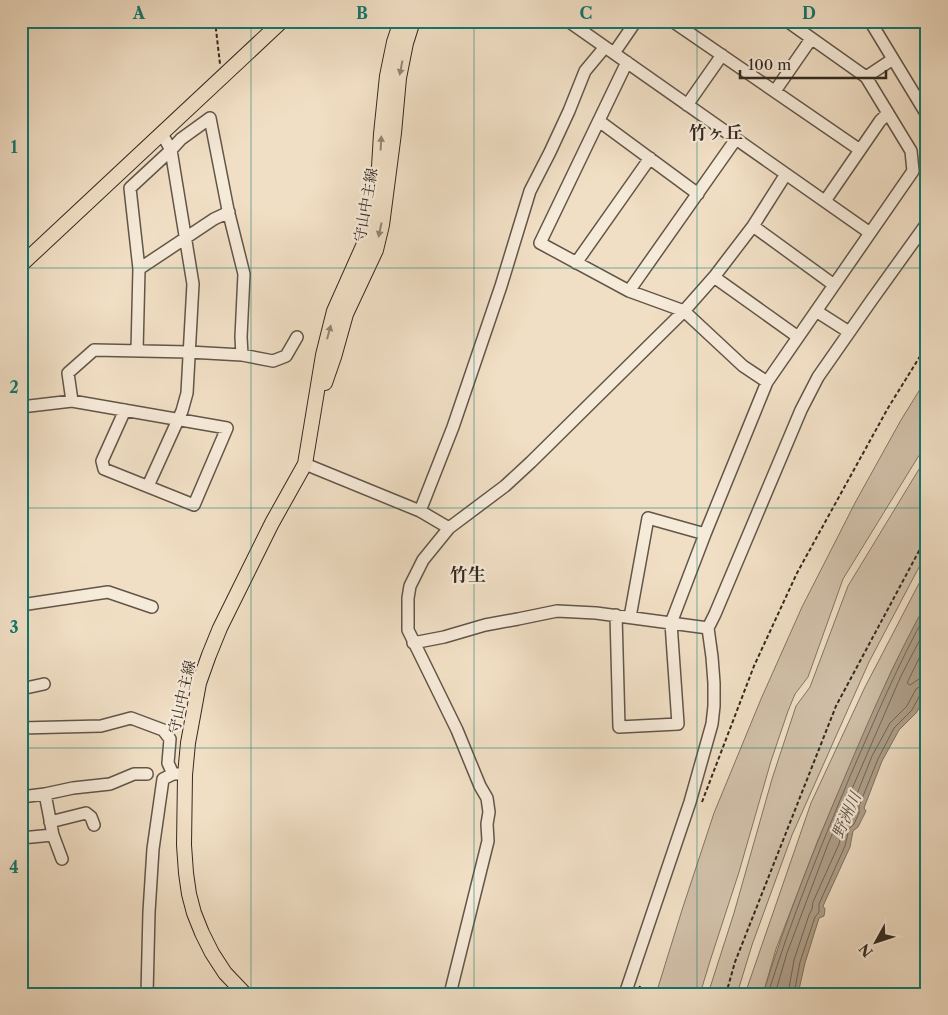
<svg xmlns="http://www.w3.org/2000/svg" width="948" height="1015" font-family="'Libre Caslon Text','Noto Serif JP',serif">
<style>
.green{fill:#d1c0a9;stroke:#827464}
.water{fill:#b0a18d;stroke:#7e7161}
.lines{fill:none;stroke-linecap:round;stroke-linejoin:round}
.shore{stroke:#726556;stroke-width:1}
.minor-casing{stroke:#625649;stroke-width:14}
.major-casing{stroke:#332920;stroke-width:16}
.path{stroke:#332920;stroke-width:2;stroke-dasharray:4 2.5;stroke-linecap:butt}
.minor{stroke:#f6ead9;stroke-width:11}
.major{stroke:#f1dfc5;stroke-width:14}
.oneway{fill:#928472}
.grid{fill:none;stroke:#0f766e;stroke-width:1;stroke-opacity:0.55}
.labels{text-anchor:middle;stroke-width:4.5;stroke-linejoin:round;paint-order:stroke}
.street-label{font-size:15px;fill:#332920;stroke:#f6ead9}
.water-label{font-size:16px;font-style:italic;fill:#584d41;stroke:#f6ead9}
.quarter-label{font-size:18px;font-weight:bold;fill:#332920;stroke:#f6ead9}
.neatline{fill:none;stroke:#0f766e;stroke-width:2}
.grid-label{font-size:16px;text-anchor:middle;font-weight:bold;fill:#0f766e}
</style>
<rect width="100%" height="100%" fill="#f1dfc5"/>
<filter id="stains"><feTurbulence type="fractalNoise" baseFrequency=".004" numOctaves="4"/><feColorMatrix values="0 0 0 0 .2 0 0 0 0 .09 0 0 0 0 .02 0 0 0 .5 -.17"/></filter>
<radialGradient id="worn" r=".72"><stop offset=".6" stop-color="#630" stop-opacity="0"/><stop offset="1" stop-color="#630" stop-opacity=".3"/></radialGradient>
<!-- green -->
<path class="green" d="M 927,378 L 927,445 L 918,457 L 843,579 L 808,677 L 795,694 L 788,711 L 771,761 L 739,872 L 711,958 L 700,994 L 656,994 L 682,910 L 714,813 L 761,699 L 802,607 L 856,501 L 901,420 Z
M 927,456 L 927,552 L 869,662 L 792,835 L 752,945 L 737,994 L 708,994 L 734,913 L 772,779 L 796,706 L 810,687 L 848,586 Z
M 927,568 L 927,602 L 891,672 L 818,840 L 776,949 L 763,994 L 745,994 L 811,803 L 865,687 Z"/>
<!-- water -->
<path class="water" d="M 927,602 L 927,691 L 923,702 L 916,713 L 899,730 L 882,761 L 864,808 L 866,811 L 858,827 L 853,831 L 850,847 L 823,906 L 825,909 L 824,916 L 819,918 L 805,963 L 798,994 L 763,994 C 786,919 815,846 846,774 C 871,715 896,657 927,602 Z"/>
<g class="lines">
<!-- shore -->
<path class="shore" d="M 927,642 L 907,683 L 910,685 L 919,679 L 927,678
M 768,994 C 791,919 821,846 851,774 C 875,719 898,664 927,612
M 775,994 L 787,953 L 828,844 L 901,676 L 927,626
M 788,994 L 794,960 L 809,915 L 812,909 L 813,902 L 839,844 L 843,827 L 849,820 L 853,812 L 853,804 L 872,756 L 890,723 L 907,706 L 916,689 L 921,686 L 927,685
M 794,994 L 800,962 L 815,917 L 819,912 L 819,904 L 845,846 L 849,829 L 854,824 L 859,813 L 859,806 L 878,759 L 894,728 L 912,710 L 921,693 L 927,692"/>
<defs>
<path id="minor" d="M 568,21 L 870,233
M 672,21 L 860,150
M 870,21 L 927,115
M 614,53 L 636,21
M 627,62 L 540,243 L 629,291 L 684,311 L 743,366 L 767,382
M 866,77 L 893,59
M 775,91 L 811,39
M 687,105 L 722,55
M 599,121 L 698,194
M 825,201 L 880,121 L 888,113
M 753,226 L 834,285
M 576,263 L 650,158
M 139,269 L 214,219 L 229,212
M 714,277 L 798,337
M 629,291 L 736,139
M 816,311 L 849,332
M 137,351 L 139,269 L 130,188 L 171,150 L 181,139 L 210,118 L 228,210 L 244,274 L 241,337 L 242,355
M 72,401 L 68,373 L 94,350 L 189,352 L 242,355 L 273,361 L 286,356 L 297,337
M 21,407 L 72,401 L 227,428 L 194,505 L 104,469 L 102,461 L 125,410
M 305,464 L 420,511 L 449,528
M 148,486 L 182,411 L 187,393 L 193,284 L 171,150 L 162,134
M 420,511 L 453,427 L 501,286 L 530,191 L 550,152 L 569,111 L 585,71 L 605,47
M 21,605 L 108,592 L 152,607
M 616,615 L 619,727 L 678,724 L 671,623 L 705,534 L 767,382 L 913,171 L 911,151 L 866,77 L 787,21
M 630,617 L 648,518 L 705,534
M 413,643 L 444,637 L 485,625 L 518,619 L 557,611 L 596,613 L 708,628
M 21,689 L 44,684
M 21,728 L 101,726 L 131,718 L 163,730 L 170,739 L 168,763 L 173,774 L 179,774
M 45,794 L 73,788 L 110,784 L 134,774 L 147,774
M 21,797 L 45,794 L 53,835 L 62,859
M 50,822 L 86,813 L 91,817 L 94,825
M 21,838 L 53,835
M 147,994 L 149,912 L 153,849 L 163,779 L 173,774
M 450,994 L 488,841 L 487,824 L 489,812 L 487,798 L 480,786 L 457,730 L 408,630 L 408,598 L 410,586 L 423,560 L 449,528 L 505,486 L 531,462 L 684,311 L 714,277 L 753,226 L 786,174
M 625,994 L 690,802 L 712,724 L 714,706 L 714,683 L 712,657 L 708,628 L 715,614 L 801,410 L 818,377 L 871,301 L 927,223"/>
<path id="major" d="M 21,265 L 282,21
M 325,383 L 334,357 L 346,314 L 376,250 L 382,225 L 394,133 L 399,78 L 406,43 L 413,21
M 245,994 L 225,973 L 212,953 L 202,933 L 194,913 L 189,894 L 186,873 L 184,845 L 185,775 L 188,743 L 199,683 L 209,655 L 220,628 L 272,523 L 305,464 L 323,355 L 334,311 L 363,246 L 369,222 L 379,167 L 381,134 L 387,76 L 394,42 L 401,21"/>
</defs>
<!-- minor casing -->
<use href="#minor" class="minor-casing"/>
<!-- major casing -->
<use href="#major" class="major-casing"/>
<!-- path -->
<path class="path" d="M 215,21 L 220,64
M 702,802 L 754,666 L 797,573 L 888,408 L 927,345
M 638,994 L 640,986
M 726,994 L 735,962 L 836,706 L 927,536"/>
<!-- minor -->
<use href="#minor" class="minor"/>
<!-- major -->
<use href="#major" class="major"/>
</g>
<!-- one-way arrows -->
<defs><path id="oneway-solid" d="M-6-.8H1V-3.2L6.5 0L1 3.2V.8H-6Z" transform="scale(1.25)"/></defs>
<g class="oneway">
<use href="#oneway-solid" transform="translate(401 68) rotate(101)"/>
<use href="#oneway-solid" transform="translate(381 143) rotate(-87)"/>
<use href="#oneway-solid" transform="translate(380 230) rotate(102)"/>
<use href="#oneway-solid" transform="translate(329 332) rotate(-75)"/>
</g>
<!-- grid -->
<path class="grid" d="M 251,21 L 251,994M 474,21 L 474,994M 697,21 L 697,994M 21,268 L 927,268M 21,508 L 927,508M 21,748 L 927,748"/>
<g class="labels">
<!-- street labels -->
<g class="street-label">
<text transform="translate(366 205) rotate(-80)" y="5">守山中主線</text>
<text transform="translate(182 697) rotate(-77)" y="5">守山中主線</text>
</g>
<!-- water labels -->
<g class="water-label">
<text transform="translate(846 815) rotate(-66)" y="6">野洲川</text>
</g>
<!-- quarter labels -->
<g class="quarter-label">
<text x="716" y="139">竹ヶ丘</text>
<text x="468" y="581">竹生</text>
</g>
</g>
<!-- margin -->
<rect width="948" height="1015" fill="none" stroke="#f1dfc5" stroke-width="55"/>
<!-- north arrow -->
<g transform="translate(876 942) rotate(230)" stroke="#f6ead9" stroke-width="4" paint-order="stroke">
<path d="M0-4L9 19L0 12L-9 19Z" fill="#332920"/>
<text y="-8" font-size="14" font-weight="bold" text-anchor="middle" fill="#332920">N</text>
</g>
<!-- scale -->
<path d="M740 70v8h146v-8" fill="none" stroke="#332920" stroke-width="2.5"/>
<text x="748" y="70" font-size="15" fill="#332920" stroke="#f6ead9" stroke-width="4" paint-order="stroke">100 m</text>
<rect x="28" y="28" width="892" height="960" class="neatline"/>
<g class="grid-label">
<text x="139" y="19">A</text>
<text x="362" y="19">B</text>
<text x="586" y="19">C</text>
<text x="809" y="19">D</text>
<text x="14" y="153">1</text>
<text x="14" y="393">2</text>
<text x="14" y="633">3</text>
<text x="14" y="873">4</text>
</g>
<rect width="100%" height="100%" filter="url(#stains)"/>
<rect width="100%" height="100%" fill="url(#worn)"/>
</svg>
